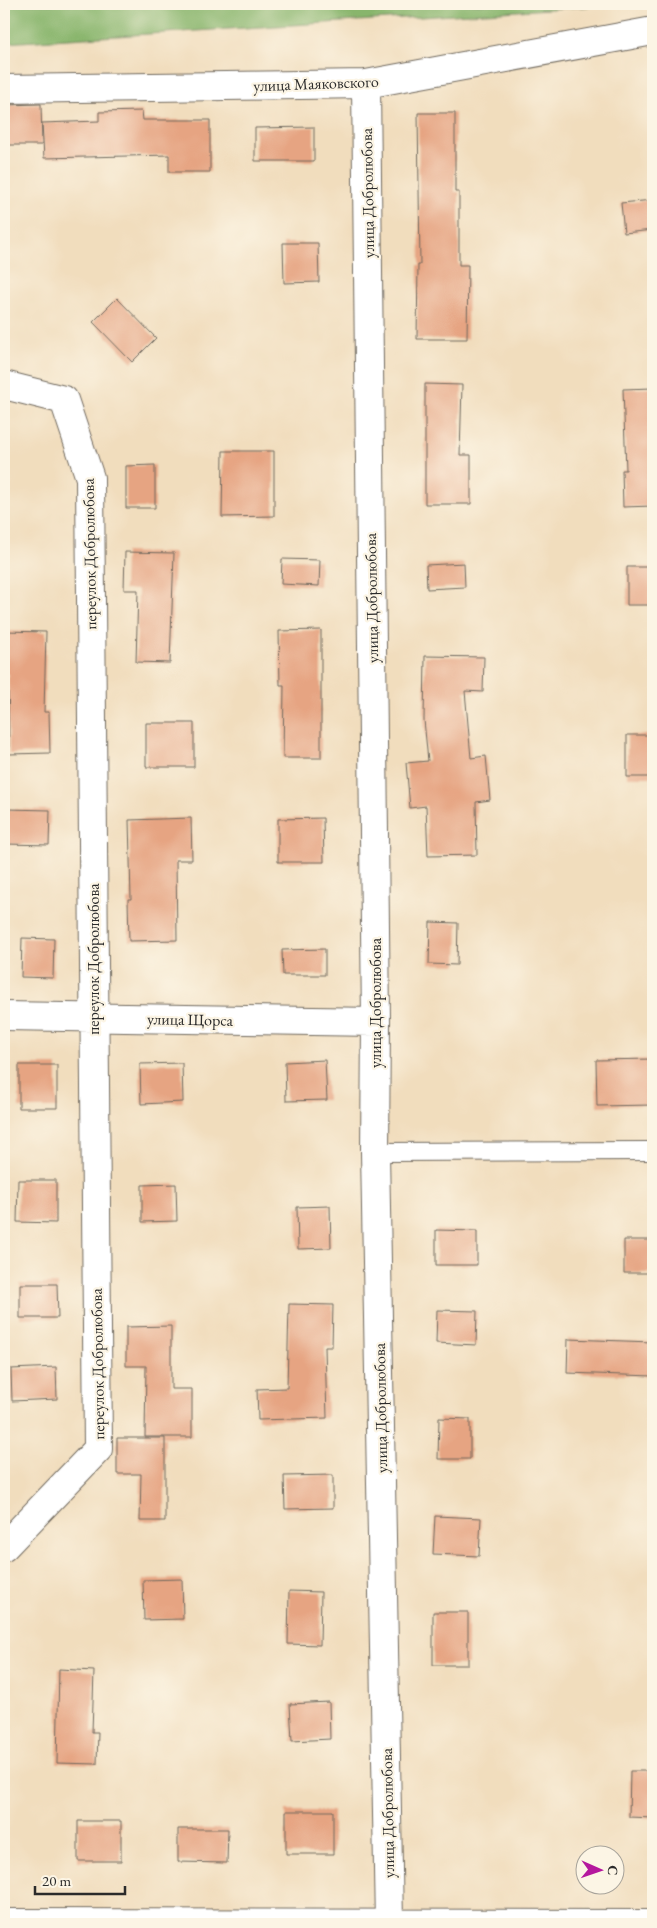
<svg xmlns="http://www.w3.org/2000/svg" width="657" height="1928" font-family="'EB Garamond',serif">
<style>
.forest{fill:#88b56c;stroke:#5a704c}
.building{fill:#e6a482}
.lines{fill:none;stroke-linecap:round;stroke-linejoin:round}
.service-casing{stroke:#70695e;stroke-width:20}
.minor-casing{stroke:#70695e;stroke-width:30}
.secondary-casing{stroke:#70695e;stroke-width:30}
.service{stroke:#fff;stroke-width:18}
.minor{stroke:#fff;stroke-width:28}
.secondary{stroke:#fff;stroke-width:28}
.labels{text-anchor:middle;stroke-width:4.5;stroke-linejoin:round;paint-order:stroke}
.street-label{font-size:16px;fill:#2b2b2b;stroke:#fcf5e5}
</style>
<rect width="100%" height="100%" fill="#fcf5e5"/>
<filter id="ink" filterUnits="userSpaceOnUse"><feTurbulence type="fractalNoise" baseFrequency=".02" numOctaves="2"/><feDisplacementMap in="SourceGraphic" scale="10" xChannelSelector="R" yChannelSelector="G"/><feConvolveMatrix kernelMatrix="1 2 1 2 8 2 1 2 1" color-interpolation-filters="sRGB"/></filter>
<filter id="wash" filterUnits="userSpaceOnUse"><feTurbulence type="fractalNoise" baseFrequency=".0096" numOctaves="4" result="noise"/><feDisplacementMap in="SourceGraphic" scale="20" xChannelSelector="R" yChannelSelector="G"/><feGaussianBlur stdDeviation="1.12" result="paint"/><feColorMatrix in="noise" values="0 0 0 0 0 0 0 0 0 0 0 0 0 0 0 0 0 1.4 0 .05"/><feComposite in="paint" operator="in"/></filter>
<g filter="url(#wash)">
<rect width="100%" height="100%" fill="#f1ddbd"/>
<!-- forest -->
<path class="forest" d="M 4,4 L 630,4 L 4,43 Z"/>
<g id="blocks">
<!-- building -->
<path class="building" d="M 41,104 L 42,145 L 4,145 L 4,105 Z
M 142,111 L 143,120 L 210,120 L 210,172 L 169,172 L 169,155 L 44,158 L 42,123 L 99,121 L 99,112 Z
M 418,113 L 455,113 L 455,192 L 459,192 L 459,265 L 468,265 L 467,339 L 417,339 L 418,265 L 420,265 Z
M 314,127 L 314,161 L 255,161 L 255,128 Z
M 653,200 L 653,230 L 624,233 L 621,203 Z
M 283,243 L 318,243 L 319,282 L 284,283 Z
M 117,298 L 156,338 L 132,362 L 93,322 Z
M 425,384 L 462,385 L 460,455 L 471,455 L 471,504 L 425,504 Z
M 653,388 L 653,506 L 623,507 L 622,470 L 626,470 L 623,389 Z
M 223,451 L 274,451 L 274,516 L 222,517 Z
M 155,465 L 155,508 L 126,508 L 126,466 Z
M 125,552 L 174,553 L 170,663 L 136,662 L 138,590 L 124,590 Z
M 282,559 L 320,560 L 319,586 L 281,584 Z
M 464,563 L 465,587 L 427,589 L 426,565 Z
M 627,567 L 653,567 L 653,605 L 627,605 Z
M 321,630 L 321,758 L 283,758 L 284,685 L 280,685 L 279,631 Z
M 4,631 L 46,632 L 44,712 L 49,712 L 50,753 L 9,754 L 8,674 L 4,674 Z
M 425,656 L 484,657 L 483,692 L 465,691 L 471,758 L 486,756 L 490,800 L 476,802 L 477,855 L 428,856 L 426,806 L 410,808 L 406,763 L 428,761 L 424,720 Z
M 146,723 L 194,723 L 194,767 L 146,767 Z
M 627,735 L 653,735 L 653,777 L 627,777 Z
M 6,809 L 50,810 L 49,845 L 6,844 Z
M 191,818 L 192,860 L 176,860 L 177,940 L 129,941 L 128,899 L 131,899 L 129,820 Z
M 323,818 L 324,862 L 278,862 L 278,819 Z
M 430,922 L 458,923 L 457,965 L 429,964 Z
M 22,938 L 54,939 L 53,978 L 21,977 Z
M 325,949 L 325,975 L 283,975 L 282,950 Z
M 653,1059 L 653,1105 L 597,1106 L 596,1060 Z
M 325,1060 L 327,1100 L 286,1101 L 285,1062 Z
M 182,1063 L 183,1102 L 141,1104 L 140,1064 Z
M 19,1065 L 57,1065 L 57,1108 L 19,1108 Z
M 18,1180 L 56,1180 L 56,1223 L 17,1222 Z
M 176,1184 L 177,1221 L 142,1222 L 142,1185 Z
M 330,1206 L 331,1248 L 298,1249 L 297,1207 Z
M 436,1230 L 477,1231 L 477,1265 L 436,1265 Z
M 624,1240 L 653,1240 L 653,1273 L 624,1273 Z
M 20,1284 L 57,1284 L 58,1318 L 20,1318 Z
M 289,1304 L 333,1305 L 332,1347 L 325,1347 L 327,1418 L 258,1420 L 257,1389 L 287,1388 Z
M 437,1310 L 477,1311 L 476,1345 L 436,1343 Z
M 171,1326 L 171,1389 L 192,1389 L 192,1437 L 145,1437 L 146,1366 L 126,1366 L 126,1327 Z
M 568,1339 L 653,1342 L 653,1376 L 567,1373 Z
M 56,1367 L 57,1399 L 12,1401 L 11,1369 Z
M 439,1418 L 470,1419 L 470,1459 L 438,1459 Z
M 117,1438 L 165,1438 L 165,1521 L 140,1521 L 141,1474 L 117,1474 Z
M 333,1475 L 333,1508 L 285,1509 L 284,1476 Z
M 435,1516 L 481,1518 L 479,1556 L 433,1554 Z
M 182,1579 L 183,1619 L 144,1620 L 143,1580 Z
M 289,1591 L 321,1592 L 320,1645 L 288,1644 Z
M 433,1612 L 468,1612 L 468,1665 L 433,1665 Z
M 59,1669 L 94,1671 L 92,1732 L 98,1732 L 97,1764 L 57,1763 Z
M 329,1702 L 330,1739 L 292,1741 L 290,1704 Z
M 630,1771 L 653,1771 L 653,1818 L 629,1817 Z
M 286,1811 L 333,1811 L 333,1854 L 286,1854 Z
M 78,1821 L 121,1821 L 121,1861 L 78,1861 Z
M 178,1829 L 228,1829 L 227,1863 L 178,1862 Z"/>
</g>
</g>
<g filter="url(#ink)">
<use href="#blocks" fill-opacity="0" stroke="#70695e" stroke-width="1"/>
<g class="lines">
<defs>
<path id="service" d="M 375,1152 L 653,1151"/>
<path id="minor" d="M 366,84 L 376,1022 L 375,1152 L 389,1923
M 4,89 L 366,84 L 653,31
M 4,385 L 64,400 L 90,478 L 98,1449 L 4,1547
M 4,1016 L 376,1022"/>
<path id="secondary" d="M 4,1923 L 653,1924"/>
</defs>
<!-- service casing -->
<use href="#service" class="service-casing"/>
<!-- minor casing -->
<use href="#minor" class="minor-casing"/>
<!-- secondary casing -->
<use href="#secondary" class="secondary-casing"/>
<!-- service -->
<use href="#service" class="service"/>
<!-- minor -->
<use href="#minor" class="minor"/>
<!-- secondary -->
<use href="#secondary" class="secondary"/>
</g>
</g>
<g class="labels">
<!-- street labels -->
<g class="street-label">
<text transform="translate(316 83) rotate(-2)" y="6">улица Маяковского</text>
<text transform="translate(367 193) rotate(-91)" y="6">улица Добролюбова</text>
<text transform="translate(89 554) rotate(-91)" y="6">переулок Добролюбова</text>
<text transform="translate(371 598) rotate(-91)" y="6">улица Добролюбова</text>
<text transform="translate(93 959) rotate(-90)" y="6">переулок Добролюбова</text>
<text transform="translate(375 1003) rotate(-90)" y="6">улица Добролюбова</text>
<text transform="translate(190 1019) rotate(1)" y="6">улица Щорса</text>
<text transform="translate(97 1364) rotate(-91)" y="6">переулок Добролюбова</text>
<text transform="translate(380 1408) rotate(-91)" y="6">улица Добролюбова</text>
<text transform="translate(387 1813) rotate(-91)" y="6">улица Добролюбова</text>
</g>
</g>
<!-- margin -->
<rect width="657" height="1928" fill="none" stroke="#fcf5e5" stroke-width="20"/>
<!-- north arrow -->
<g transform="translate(600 1870) rotate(92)"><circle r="24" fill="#fcf5e5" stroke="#a8a49b"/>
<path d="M0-4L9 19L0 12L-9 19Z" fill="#b5179e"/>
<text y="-8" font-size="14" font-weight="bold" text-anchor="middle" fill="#2b2b2b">С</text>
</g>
<!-- scale -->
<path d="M35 1886v8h90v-8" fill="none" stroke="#2b2b2b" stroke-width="2.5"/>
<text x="42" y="1886" font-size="15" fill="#2b2b2b" stroke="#fcf5e5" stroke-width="4" paint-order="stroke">20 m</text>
</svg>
